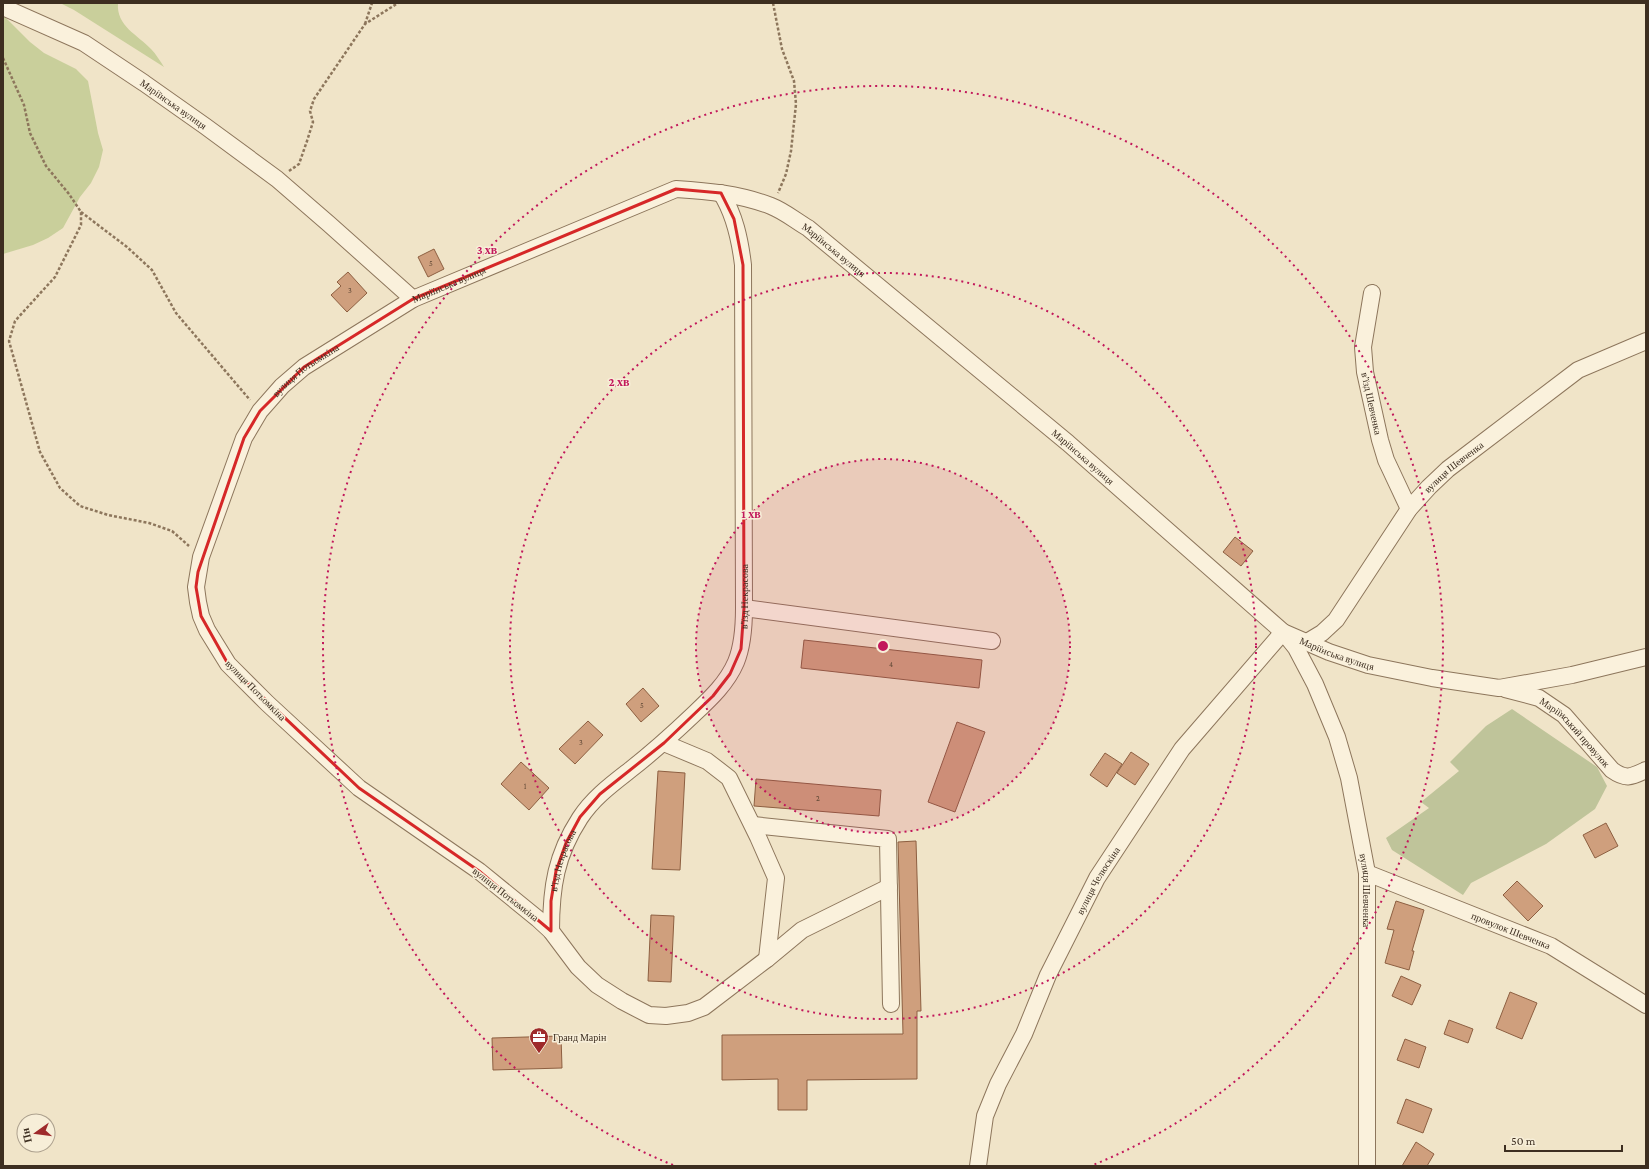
<svg xmlns="http://www.w3.org/2000/svg" width="1649" height="1169" font-family="'Crimson Pro',serif">
<style>
.green{fill:#c9cf9b}
.cemetery{fill:#bfc49a}
.building{fill:#cf9f7d;stroke:#8d5f41}
.lines{fill:none;stroke-linecap:round;stroke-linejoin:round}
.minor-casing{stroke:#8d765c;stroke-width:18}
.path{stroke:#8d765c;stroke-width:2.5;stroke-dasharray:3 2;stroke-linecap:butt}
.minor{stroke:#faf1dc;stroke-width:16}
.marked{fill:none;stroke:#d62828;stroke-width:3;stroke-linejoin:round}
.ring{fill:none;stroke:#c2185b;stroke-width:2;stroke-dasharray:2 4}
.labels{text-anchor:middle;stroke-width:3;stroke-linejoin:round;paint-order:stroke}
.number-label{font-size:8px;fill:#624a37}
.street-label{font-size:10px;fill:#3d2e20;stroke:#f7eed8}
.poi-label{font-size:10px;fill:#3d2e20;stroke:#f7eed8;text-anchor:start}
.centre{fill:#c2185b;stroke:#f7eed8;stroke-width:2}
.ring-label{font-size:12px;text-anchor:middle;font-weight:bold;fill:#c2185b;stroke:#f7eed8;stroke-width:3;stroke-linejoin:round;paint-order:stroke}
</style>
<rect width="100%" height="100%" fill="#f0e4c8"/>
<!-- green -->
<path class="green" d="M 3,3 L 9,3 L 6,18 L 30,42 L 44,53 L 76,69 L 88,81 L 98,133 L 103,150 L 99,167 L 91,183 L 80,197 L 63,228 L 48,238 L 33,245 L 3,254 Z
M 60,3 L 118,3 C 116,26 138,35 151,49 C 156,54 160,61 164,67 L 74,10 Z"/>
<!-- cemetery -->
<path class="cemetery" d="M 1512,709 L 1597,767 L 1607,786 L 1595,809 L 1546,844 L 1471,883 L 1463,895 L 1392,850 L 1386,838 L 1429,808 L 1421,802 L 1459,771 L 1450,762 L 1486,726 Z"/>
<!-- building -->
<path class="building" d="M 434,249 L 444,269 L 428,277 L 418,257 Z
M 348,272 L 367,293 L 347,312 L 331,295 L 341,286 L 337,282 Z
M 1235,537 L 1253,551 L 1241,566 L 1223,552 Z
M 804,640 L 982,660 L 979,688 L 801,668 Z
M 643,688 L 659,706 L 641,722 L 626,704 Z
M 588,721 L 603,735 L 575,764 L 559,749 Z
M 957,722 L 985,732 L 955,812 L 928,802 Z
M 1131,752 L 1149,764 L 1135,785 L 1117,773 Z
M 1105,753 L 1122,764 L 1107,787 L 1090,775 Z
M 521,762 L 549,788 L 529,810 L 501,784 Z
M 658,771 L 685,773 L 680,870 L 652,869 Z
M 756,779 L 881,790 L 879,816 L 754,806 Z
M 1606,823 L 1618,846 L 1595,858 L 1583,835 Z
M 916,841 L 921,1011 L 917,1011 L 917,1079 L 807,1080 L 807,1110 L 778,1110 L 778,1079 L 722,1080 L 722,1035 L 903,1034 L 898,842 Z
M 1517,881 L 1543,906 L 1528,921 L 1503,895 Z
M 1396,901 L 1424,910 L 1412,951 L 1414,951 L 1409,970 L 1385,963 L 1394,930 L 1387,929 Z
M 651,915 L 674,916 L 671,982 L 648,981 Z
M 1401,976 L 1421,985 L 1412,1005 L 1392,996 Z
M 1510,992 L 1537,1003 L 1522,1039 L 1496,1028 Z
M 1449,1020 L 1473,1029 L 1468,1043 L 1444,1034 Z
M 561,1036 L 562,1068 L 493,1070 L 492,1038 Z
M 1405,1039 L 1426,1047 L 1419,1068 L 1397,1060 Z
M 1406,1099 L 1432,1109 L 1423,1133 L 1397,1123 Z
M 1416,1142 L 1434,1154 L 1427,1166 L 1402,1166 Z"/>
<g class="lines">
<defs>
<g id="minor">
<path id="s1" d="M 3,7 L 84,43 L 144,83 L 205,126 L 277,179 L 329,224 L 413,299"/>
<path id="s2" d="M 1372,293 L 1363,347 L 1365,372 L 1380,440 L 1386,460 L 1409,509"/>
<path d="M 744,608 L 992,641"/>
<path id="s3" d="M 1284,633 L 1296,648 L 1315,684 L 1337,737 L 1349,778 L 1367,873 L 1367,1166"/>
<path id="s4" d="M 1307,642 L 1322,633 L 1336,620 L 1409,509 L 1429,487 L 1448,469 L 1578,370 L 1646,341"/>
<path id="s5" d="M 1505,689 L 1539,698 L 1564,715 L 1612,770 C 1626,780 1631,777 1646,770"/>
<path d="M 664,743 L 707,761 L 729,778 L 758,837 L 776,878 L 767,959"/>
<path d="M 753,825 L 888,839 L 891,1004"/>
<path id="s6" d="M 1367,873 L 1551,946 L 1646,1005"/>
<path id="s7" d="M 889,887 L 802,930 L 767,959 L 704,1007 L 688,1013 L 666,1016 L 649,1015 L 622,1001 L 597,985 L 578,967 L 551,931 L 538,919 L 479,871 L 359,788 L 267,703 L 228,664 L 207,630 L 201,616 L 198,602 L 196,587 L 201,557 L 244,438 L 260,411 L 282,386 L 304,367 L 413,299 L 676,189 C 708,191 740,194 771,206 C 784,211 796,221 808,228 L 1068,443 L 1283,632 L 1329,652 L 1368,665 L 1432,678 L 1499,688 L 1572,675 L 1646,657"/>
<path id="s8" d="M 551,931 C 551,887 556,855 580,818 C 593,798 612,784 630,770 C 653,752 674,733 694,714 C 711,698 727,683 736,662 C 743,645 744,627 744,608 L 743,265 C 740,240 735,215 721,193"/>
<path id="s9" d="M 978,1166 L 985,1116 L 998,1084 L 1024,1034 L 1048,975 L 1097,878 L 1182,749 L 1283,632"/>
</g>
</defs>
<!-- minor casing -->
<use href="#minor" class="minor-casing"/>
<!-- path -->
<path class="path" d="M 773,3 L 782,49 L 794,81 L 796,104 L 791,151 L 786,174 L 778,193
M 365,24 L 372,3
M 3,58 L 24,105 L 30,133 L 46,166 L 69,194 L 81,212 L 81,225 L 55,277 L 15,321 L 9,341 L 40,452 L 60,488 L 80,506 L 108,515 L 149,523 L 172,531 L 189,546
M 289,171 L 299,164 L 307,141 L 313,122 L 310,111 L 314,99 L 365,24 L 398,3
M 81,212 L 127,247 L 152,270 L 176,313 L 250,400"/>
<!-- minor -->
<use href="#minor" class="minor"/>
</g>
<!-- marked area -->
<path class="marked" d="M 676,189 L 721,193 L 734,219 L 743,265 L 744,608 L 741,649 L 730,674 L 713,696 L 664,743 L 600,794 L 580,817 L 566,843 L 556,871 L 551,901 L 551,931 L 479,871 L 359,788 L 228,664 L 201,616 L 196,587 L 198,572 L 244,438 L 260,411 L 304,367 L 413,299 Z"/>
<!-- distance rings -->
<circle cx="883" cy="646" r="187" fill="#c2185b" fill-opacity=".12"/>
<g class="ring">
<circle cx="883" cy="646" r="187"/>
<circle cx="883" cy="646" r="373"/>
<path d="M673 1165A560 560 0 1 1 1093 1165"/>
</g>
<!-- icons -->
<defs>
<symbol id="office-pin" viewBox="-11 -11 22 30"><path d="M0 17L-7.5 6A9.5 9.5 0 1 1 7.5 6Z" fill="#9e2a2b" stroke="#f7eed8"/><path d="M-6-3h4V-5.5h4V-3h4V5H-6ZM-1-4.5V-3h2v-1.5ZM-6 0V1H6V0Z" fill="#fff"/></symbol>
</defs>
<g fill-rule="evenodd">
<use href="#office-pin" x="528" y="1026" width="22" height="30"/>
</g>
<g class="labels">
<!-- number labels -->
<g class="number-label">
<text x="431" y="266">5</text>
<text x="350" y="293">3</text>
<text x="891" y="667">4</text>
<text x="642" y="708">5</text>
<text x="581" y="745">3</text>
<text x="525" y="789">1</text>
<text x="818" y="801">2</text>
</g>
<!-- street labels -->
<g class="street-label">
<text dy="4" stroke="none"><textPath href="#s1" startOffset="197">Маріїнська вулиця</textPath></text>
<text dy="4" stroke="none"><textPath href="#s7" startOffset="1752">Маріїнська вулиця</textPath></text>
<text dy="4" stroke="none"><textPath href="#s7" startOffset="1332">Маріїнська вулиця</textPath></text>
<text dy="4" stroke="none"><textPath href="#s7" startOffset="1164">вулиця Потьомкіна</textPath></text>
<text dy="4" stroke="none"><textPath href="#s2" startOffset="112">в’їзд Шевченка</textPath></text>
<text dy="4" stroke="none"><textPath href="#s7" startOffset="2076">Маріїнська вулиця</textPath></text>
<text dy="4" stroke="none"><textPath href="#s4" startOffset="231">вулиця Шевченка</textPath></text>
<text dy="4" stroke="none"><textPath href="#s8" startOffset="407">в'їзд Некрасова</textPath></text>
<text dy="4" stroke="none"><textPath href="#s7" startOffset="2400">Маріїнська вулиця</textPath></text>
<text transform="translate(256 690) rotate(45)" y="4">вулиця Потьомкіна</text>
<text dy="4" stroke="none"><textPath href="#s5" startOffset="85">Маріїнський провулок</textPath></text>
<text dy="4" stroke="none"><textPath href="#s8" startOffset="72">в'їзд Некрасова</textPath></text>
<text dy="4" stroke="none"><textPath href="#s9" startOffset="312">вулиця Челюскіна</textPath></text>
<text dy="4" stroke="none"><textPath href="#s3" startOffset="274">вулиця Шевченка</textPath></text>
<text transform="translate(506 894) rotate(38)" y="4">вулиця Потьомкіна</text>
<text dy="4" stroke="none"><textPath href="#s6" startOffset="155">провулок Шевченка</textPath></text>
</g>
<!-- poi labels -->
<g class="poi-label">
<text x="553" y="1041">Гранд Марін</text>
</g>
</g>
<circle cx="883" cy="646" r="6" class="centre"/>
<g class="ring-label">
<text x="487" y="254">3 хв</text>
<text x="619" y="386">2 хв</text>
<text x="751" y="518">1 хв</text>
</g>
<!-- border -->
<rect width="1649" height="1169" fill="none" stroke="#3d2e20" stroke-width="8"/>
<!-- north arrow -->
<g transform="translate(36 1133) rotate(256)"><circle r="19" fill="#f7eed8" stroke="#ada18e"/>
<path d="M0-3L7 15L0 10L-7 15Z" fill="#9e2a2b"/>
<text y="-6" font-size="11" font-weight="bold" text-anchor="middle" fill="#3d2e20">Пн</text>
</g>
<!-- scale -->
<path d="M1505 1145v6h117v-6" fill="none" stroke="#3d2e20" stroke-width="2"/>
<text x="1511" y="1145" font-size="12" fill="#3d2e20" stroke="#f7eed8" stroke-width="3" paint-order="stroke">50 m</text>
</svg>
